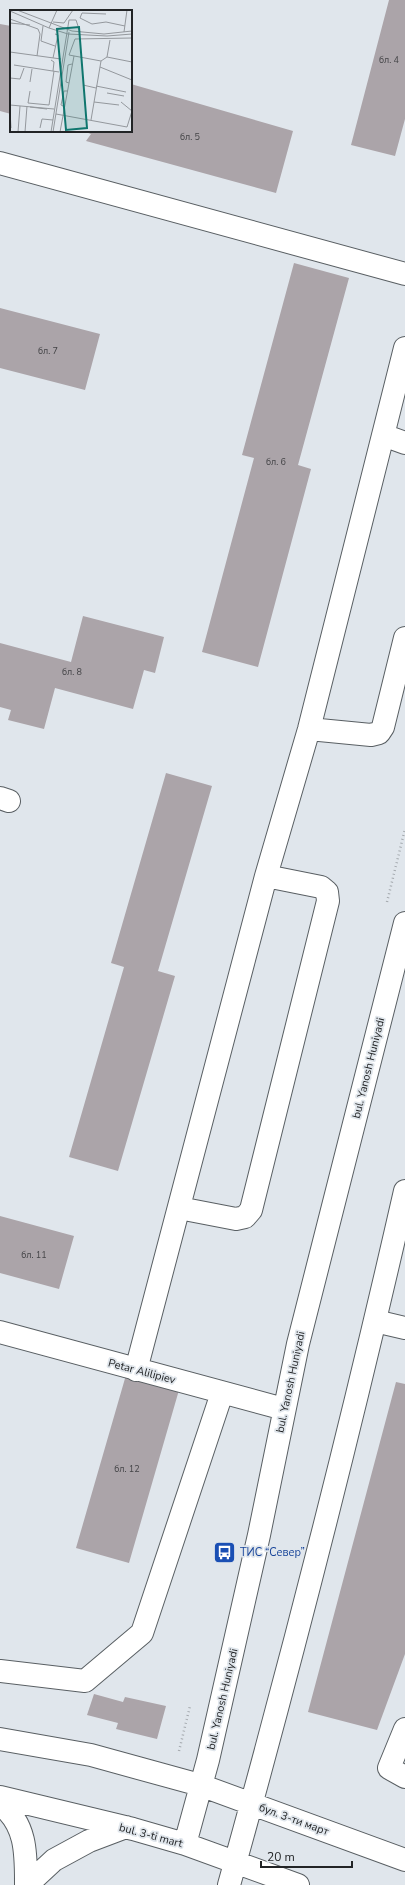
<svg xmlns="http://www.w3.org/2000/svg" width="405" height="1885" font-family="'Nunito Sans',sans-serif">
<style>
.building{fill:#aba4a9}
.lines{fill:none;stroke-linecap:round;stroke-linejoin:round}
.minor-casing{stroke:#595f63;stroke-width:24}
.path{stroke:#a5aaaf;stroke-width:2.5;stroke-dasharray:1 3;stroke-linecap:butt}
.minor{stroke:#fff;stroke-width:22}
.labels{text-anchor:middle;stroke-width:3.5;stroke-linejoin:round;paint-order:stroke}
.number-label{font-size:9px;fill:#444447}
.street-label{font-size:11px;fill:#222426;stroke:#e0e6ec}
.transit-label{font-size:11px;fill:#164399;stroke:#e0e6ec;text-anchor:start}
.inset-road{fill:none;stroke:#94989d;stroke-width:1}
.view{fill:#0f766e;fill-opacity:0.15;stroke:#0f766e;stroke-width:2}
.inset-edge{fill:none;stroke:#222426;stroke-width:2}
</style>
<rect width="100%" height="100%" fill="#e0e6ec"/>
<!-- building -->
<path class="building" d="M 389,0 L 405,0 L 405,119 L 395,156 L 351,145 Z
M 0,24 L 11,26 L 11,114 L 0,111 Z
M 131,84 L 293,131 L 276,193 L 86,141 L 91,134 L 83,131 L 131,131 Z
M 294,263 L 349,278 L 298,465 L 311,469 L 258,667 L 202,652 L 254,458 L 242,455 Z
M 0,308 L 100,334 L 85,390 L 0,368 Z
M 83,616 L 164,637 L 155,673 L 144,670 L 133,709 L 55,688 L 44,729 L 8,720 L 11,710 L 0,707 L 0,643 L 71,662 Z
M 166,773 L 212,786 L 158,971 L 175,976 L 118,1171 L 69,1157 L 124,967 L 111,963 Z
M 0,1216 L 74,1236 L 59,1289 L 0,1273 Z
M 126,1375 L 179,1390 L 129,1563 L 76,1548 Z
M 396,1382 L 405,1384 L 405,1654 L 377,1730 L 308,1712 Z
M 94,1694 L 123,1702 L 125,1697 L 166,1706 L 157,1739 L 116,1729 L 118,1723 L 87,1715 Z"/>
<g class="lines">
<defs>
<path id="minor" d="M 0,163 L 405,274
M 383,435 L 405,443
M 309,729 L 371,735 L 379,733 L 383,727 L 405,638
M 0,798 L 9,801
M 179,1208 L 236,1219 L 245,1217 L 251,1210 L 328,901 L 327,892 L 321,887 L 266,876
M 375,1321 L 405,1328
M 0,1332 L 284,1409
M 136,1370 L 266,876 L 309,729 L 405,348
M 0,1671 L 85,1681 L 142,1633 L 222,1393
M 405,1729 L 389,1768 L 405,1777
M 0,1739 L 91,1755 L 200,1785 L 405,1860
M 0,1797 L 133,1829 L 185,1844 L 298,1885
M 0,1804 C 27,1824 26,1855 26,1885
M 185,1844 L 208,1760 L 259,1535 L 298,1344 L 405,923
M 27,1885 L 54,1860 L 89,1841 L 126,1827
M 229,1885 C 293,1655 352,1424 405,1191"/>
</defs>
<!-- minor casing -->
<use href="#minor" class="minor-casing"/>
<!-- path -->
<path class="path" d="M 387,902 L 405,829
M 179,1751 L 190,1706"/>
<!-- minor -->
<use href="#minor" class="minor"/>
</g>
<!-- icons -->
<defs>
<symbol id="bus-square" viewBox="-11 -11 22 22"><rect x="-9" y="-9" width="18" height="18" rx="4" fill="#1a4fb4" stroke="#e0e6ec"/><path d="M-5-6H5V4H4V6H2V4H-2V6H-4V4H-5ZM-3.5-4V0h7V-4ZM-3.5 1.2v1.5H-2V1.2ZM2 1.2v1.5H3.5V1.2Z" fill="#fff"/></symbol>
</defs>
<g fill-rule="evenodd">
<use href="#bus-square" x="212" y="1540" width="25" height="25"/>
</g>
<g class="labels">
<!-- number labels -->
<g class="number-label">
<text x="389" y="63">бл. 4</text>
<text x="190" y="140">бл. 5</text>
<text x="48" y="354">бл. 7</text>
<text x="276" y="465">бл. 6</text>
<text x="72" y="675">бл. 8</text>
<text x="34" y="1258">бл. 11</text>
<text x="127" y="1472">бл. 12</text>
</g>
<!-- street labels -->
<g class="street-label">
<text transform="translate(368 1068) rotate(-76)" y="4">bul. Yanosh Huniyadi</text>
<text transform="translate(142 1371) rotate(15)" y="4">Petar Alilipiev</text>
<text transform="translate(290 1382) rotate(-78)" y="4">bul. Yanosh Huniyadi</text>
<text transform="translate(222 1699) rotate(-77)" y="4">bul. Yanosh Huniyadi</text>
<text transform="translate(294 1819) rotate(20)" y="4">бул. 3-ти март</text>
<text transform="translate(151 1835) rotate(15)" y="4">bul. 3-ti mart</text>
</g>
<!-- transit labels -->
<g class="transit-label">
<text x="240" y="1556">ТИС “Север”</text>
</g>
</g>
<!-- overview -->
<g transform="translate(10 10)">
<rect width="122" height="122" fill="#e0e6ec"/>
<path class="inset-road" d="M 7,0 L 62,21 L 94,24 L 122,21M 0,1 L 39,18 L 58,24 L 97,26 L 122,24M 96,4 L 72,3 L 70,8 L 82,14 L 96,12 L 115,16M 0,9 L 28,19 L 30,24 L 27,46M 43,12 L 54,13 L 63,0M 0,13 L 20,15M 33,16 L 31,31 L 45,36M 39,18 L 47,0M 114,22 L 117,0M 0,42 L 51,49M 59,45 L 65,29 L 122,28M 59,45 L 91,51 L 97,47 L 122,52M 97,47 L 100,30M 43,48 L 48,25 L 45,24M 41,50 L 44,52 L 43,61M 4,55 L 49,62M 90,57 L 122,70M 0,68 L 10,69 L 14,58M 20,72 L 22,59M 59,73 L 56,72 L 58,55 L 62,54M 73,75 L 86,78M 86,76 L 116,82M 20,81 L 18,93 L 39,95 L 44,61M 97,83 L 114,86M 84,92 L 109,95M 111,92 L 122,101M 0,95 L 44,99M 20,97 L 37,99M 55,97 L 51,95 L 54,81 L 58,81M 0,101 L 1,118M 46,104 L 117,117 L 122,101M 81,110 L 91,51M 30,118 L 32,109 L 43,110M 8,122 L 10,96M 15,122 L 17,96M 41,122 L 59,10 L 66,10 L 70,22M 43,122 L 59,22M 50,122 L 64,46"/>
<path class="view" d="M 69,17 L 77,118 L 56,120 L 47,19 Z"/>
<rect width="122" height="122" class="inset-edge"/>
</g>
<!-- scale -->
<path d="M261 1861v6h91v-6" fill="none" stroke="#222426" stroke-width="2"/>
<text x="267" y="1861" font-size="12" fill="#222426" stroke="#e0e6ec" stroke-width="3" paint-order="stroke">20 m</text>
</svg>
